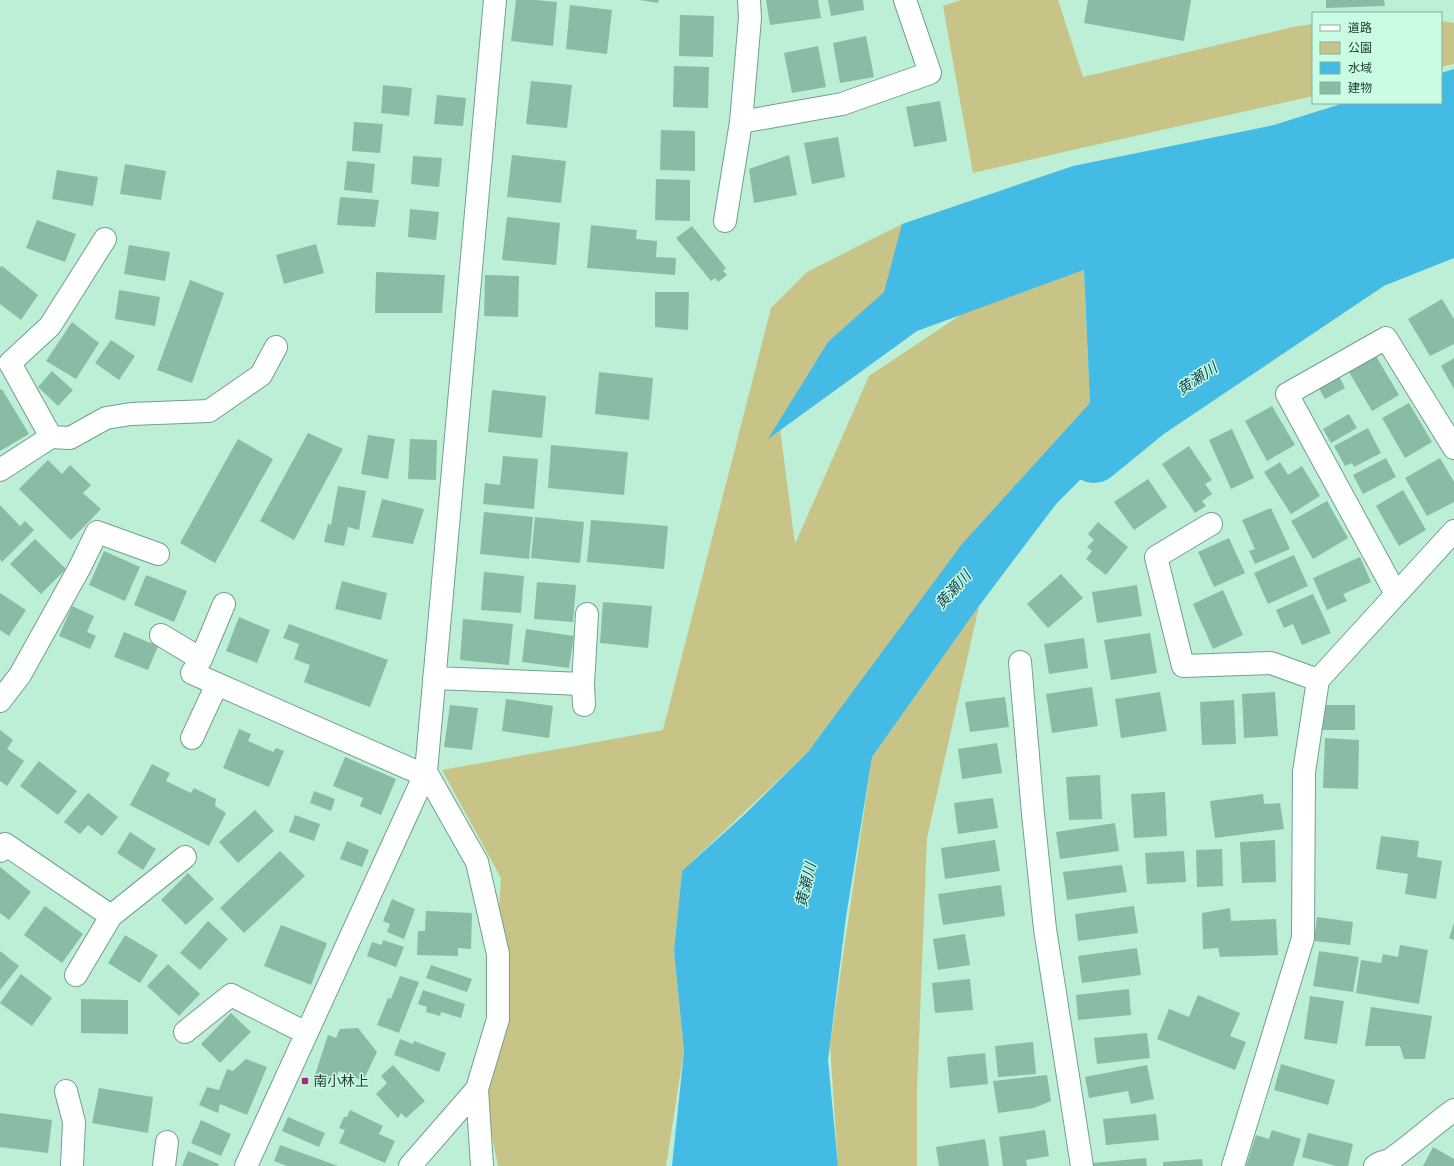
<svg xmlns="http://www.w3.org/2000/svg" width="1454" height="1166" font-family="'Exo 2','Noto Sans JP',sans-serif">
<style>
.green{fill:#c8c487}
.water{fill:#44bbe4}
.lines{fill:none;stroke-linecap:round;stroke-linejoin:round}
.river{stroke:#44bbe4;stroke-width:54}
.building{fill:#8abba5}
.minor-casing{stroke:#71a18b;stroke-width:24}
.minor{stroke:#fff;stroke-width:22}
.poi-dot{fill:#a82c7f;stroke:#c8fce3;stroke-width:1.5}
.labels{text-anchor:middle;stroke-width:3;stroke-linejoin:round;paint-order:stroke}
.poi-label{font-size:14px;fill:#253930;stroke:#c8fce3;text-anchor:start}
.water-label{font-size:15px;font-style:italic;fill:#144758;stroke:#c8fce3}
</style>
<rect width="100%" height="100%" fill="#bcefd6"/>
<!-- green -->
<path class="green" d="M 961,0 L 1058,0 L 1083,77 L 1293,27 L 1313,24 L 1313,96 L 1077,149 L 973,173 L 943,6 Z
M 1441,21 L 1454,23 L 1454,64 L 1441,67 Z
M 902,224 L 899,292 L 779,421 L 795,544 L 869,376 L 962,314 L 1084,270 L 1090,403 L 808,752 L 682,871 L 674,951 L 684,1051 L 666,1166 L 498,1166 L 486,1106 L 501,878 L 442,770 L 663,730 L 771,308 L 807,272 Z
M 979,606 L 927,838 L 917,1091 L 917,1166 L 838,1166 L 830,1045 L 872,757 Z"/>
<!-- water -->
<path class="water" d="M 1454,69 L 1454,245 L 1371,262 L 1148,412 L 1056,504 L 979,606 L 872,757 L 846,917 L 828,1060 L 838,1166 L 672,1166 L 684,1051 L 674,951 L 682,871 L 745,814 L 808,752 L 962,544 L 1090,403 L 1084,270 L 917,331 L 768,439 L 828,342 L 884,292 L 902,224 L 1073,166 L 1274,125 L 1344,103 L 1441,103 L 1441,73 Z"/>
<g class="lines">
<!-- river -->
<path class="river" d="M 1094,456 L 1148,412 L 1371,262 L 1454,229"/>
</g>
<!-- building -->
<path class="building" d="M 516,0 L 535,0 L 557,2 L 553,46 L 511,41 Z
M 639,0 L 659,0 L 658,3 Z
M 766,0 L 818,0 L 821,18 L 770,25 Z
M 828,0 L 863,0 L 864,10 L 831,16 Z
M 1088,0 L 1191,0 L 1184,41 L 1084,23 Z
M 1326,0 L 1384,0 L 1385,6 L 1326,8 Z
M 570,5 L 612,10 L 607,54 L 566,49 Z
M 680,15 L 714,16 L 713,57 L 679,56 Z
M 866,36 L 874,77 L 840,83 L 833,43 Z
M 818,46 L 826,87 L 792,93 L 784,53 Z
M 674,66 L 709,67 L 708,108 L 673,107 Z
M 531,81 L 572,85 L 567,128 L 526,124 Z
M 383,85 L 412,88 L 409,116 L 381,113 Z
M 437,95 L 466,98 L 463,126 L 434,124 Z
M 940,101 L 947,141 L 914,147 L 906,107 Z
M 354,122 L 383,124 L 380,153 L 352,151 Z
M 661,130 L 695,131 L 695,171 L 660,170 Z
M 838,137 L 845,177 L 812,184 L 804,143 Z
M 512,155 L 566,161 L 561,203 L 507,197 Z
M 789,155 L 797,195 L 754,203 L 749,169 Z
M 413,156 L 442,158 L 439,187 L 411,184 Z
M 347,161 L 375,164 L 372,193 L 344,190 Z
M 125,164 L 166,171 L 161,200 L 120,194 Z
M 57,170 L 98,177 L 93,206 L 52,199 Z
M 656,179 L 690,180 L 690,221 L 655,220 Z
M 340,197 L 379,200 L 375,227 L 337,225 Z
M 410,209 L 439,212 L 436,240 L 408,237 Z
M 507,217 L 560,223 L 556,265 L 502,260 Z
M 37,220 L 76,234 L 65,262 L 26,248 Z
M 591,225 L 637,230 L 636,239 L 657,241 L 656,257 L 676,258 L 675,275 L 587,268 Z
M 692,226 L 726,268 L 723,271 L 727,275 L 718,282 L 715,278 L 711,281 L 676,238 Z
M 316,244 L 324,273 L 284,284 L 276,255 Z
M 129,245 L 170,252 L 165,281 L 124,274 Z
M 2,266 L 38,295 L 21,320 L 0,304 L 0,267 Z
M 376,272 L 445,275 L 442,313 L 375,313 Z
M 485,275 L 519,276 L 518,317 L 484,316 Z
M 190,280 L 224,293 L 192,383 L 157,370 Z
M 119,290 L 160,297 L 155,326 L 115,319 Z
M 655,292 L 689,292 L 688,330 L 655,327 Z
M 1442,299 L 1454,319 L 1454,344 L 1430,356 L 1408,319 Z
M 72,322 L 99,343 L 76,379 L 46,361 Z
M 111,340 L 135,356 L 119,380 L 95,363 Z
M 1376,356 L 1399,395 L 1372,411 L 1349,372 Z
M 1454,358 L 1454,389 L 1441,366 Z
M 52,371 L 73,390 L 58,406 L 38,387 Z
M 599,372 L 653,378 L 649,420 L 595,414 Z
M 1338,374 L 1345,388 L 1325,399 L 1317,385 Z
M 2,389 L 29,434 L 0,451 L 0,390 Z
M 492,390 L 546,396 L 542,438 L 488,432 Z
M 1409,403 L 1432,442 L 1405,458 L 1382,418 Z
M 1272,406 L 1295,445 L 1267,461 L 1245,421 Z
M 1349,414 L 1357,428 L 1331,443 L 1323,429 Z
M 1368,428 L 1381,453 L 1354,467 L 1352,463 L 1345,466 L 1334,446 Z
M 1232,429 L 1254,478 L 1231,489 L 1209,440 Z
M 308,433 L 343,449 L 294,540 L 260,521 Z
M 368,435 L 395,439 L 388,479 L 361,474 Z
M 238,439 L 273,459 L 215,563 L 180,543 Z
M 410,439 L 437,440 L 436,480 L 408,479 Z
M 551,445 L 628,452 L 624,495 L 548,488 Z
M 1189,446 L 1212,480 L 1205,484 L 1212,494 L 1202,501 L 1206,506 L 1195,513 L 1162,464 Z
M 503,456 L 538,459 L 534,509 L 483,504 L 485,483 L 500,485 Z
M 1386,458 L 1396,477 L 1363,494 L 1353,475 Z
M 1440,458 L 1454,482 L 1454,502 L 1427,516 L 1405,478 Z
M 48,460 L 62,474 L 70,465 L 91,485 L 83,493 L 101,509 L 71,540 L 19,489 Z
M 1280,462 L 1288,475 L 1302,466 L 1320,496 L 1291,514 L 1264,472 Z
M 1148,479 L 1167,507 L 1134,530 L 1114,502 Z
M 338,486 L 366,491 L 359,530 L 348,527 L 344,546 L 324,542 L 328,524 L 331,525 Z
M 1403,490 L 1426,530 L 1399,546 L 1376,506 Z
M 382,499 L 424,509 L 413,544 L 372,537 Z
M 1327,501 L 1348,538 L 1313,559 L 1291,521 Z
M 0,505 L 20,526 L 25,521 L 34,530 L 2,562 L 0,559 Z
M 1271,508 L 1290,549 L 1255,564 L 1249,551 L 1255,549 L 1242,520 Z
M 484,512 L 533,517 L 529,559 L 480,554 Z
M 535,517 L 584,522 L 580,563 L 531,558 Z
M 591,520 L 668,526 L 664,569 L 587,562 Z
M 1098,522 L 1128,547 L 1106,575 L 1086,559 L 1092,551 L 1087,547 L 1094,540 L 1088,534 Z
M 1229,538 L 1245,573 L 1214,587 L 1198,552 Z
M 35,539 L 66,569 L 41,594 L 10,564 Z
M 104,551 L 140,567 L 125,601 L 89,585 Z
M 1294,555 L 1308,586 L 1268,604 L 1254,573 Z
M 1360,557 L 1371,582 L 1343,594 L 1347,601 L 1327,610 L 1313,578 Z
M 484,572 L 524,576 L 521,613 L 481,610 Z
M 1061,574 L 1083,598 L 1048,628 L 1027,604 Z
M 146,575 L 187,591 L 174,622 L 134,605 Z
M 342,581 L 387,593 L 381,620 L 335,609 Z
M 537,582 L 576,585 L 573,622 L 534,619 Z
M 1137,585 L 1142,616 L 1097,623 L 1092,592 Z
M 1223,590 L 1243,635 L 1213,649 L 1193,604 Z
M 0,593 L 26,610 L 9,636 L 0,630 Z
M 1313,594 L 1331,633 L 1302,645 L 1293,624 L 1284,628 L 1276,610 Z
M 603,602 L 652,606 L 648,648 L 600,643 Z
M 72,606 L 94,616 L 87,632 L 96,636 L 90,649 L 59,636 Z
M 239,617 L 270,630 L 257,663 L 226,651 Z
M 463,619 L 513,624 L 509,665 L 460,660 Z
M 289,624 L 388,660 L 370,707 L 304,682 L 310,665 L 294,659 L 299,644 L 283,638 Z
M 526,629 L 574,636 L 569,668 L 522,662 Z
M 124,632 L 158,646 L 148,670 L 114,657 Z
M 1150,633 L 1157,673 L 1111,680 L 1104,640 Z
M 1084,638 L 1088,668 L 1049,674 L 1044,644 Z
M 1092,687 L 1098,726 L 1052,733 L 1046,694 Z
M 1160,692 L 1167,731 L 1121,738 L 1115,699 Z
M 1275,692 L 1278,736 L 1244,738 L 1242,694 Z
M 1005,697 L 1009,727 L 970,732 L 965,702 Z
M 506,699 L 553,706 L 549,738 L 502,731 Z
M 1234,700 L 1236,744 L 1202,745 L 1200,702 Z
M 450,705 L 478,708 L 472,750 L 444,747 Z
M 1321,705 L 1355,705 L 1355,730 L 1321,730 Z
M 239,729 L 251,734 L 248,741 L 273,752 L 276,748 L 284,751 L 269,787 L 223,768 Z
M 0,730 L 13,740 L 7,749 L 24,761 L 7,786 L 0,781 Z
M 1325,738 L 1359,740 L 1358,789 L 1323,788 Z
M 997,743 L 1002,773 L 962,779 L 958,749 Z
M 345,757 L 396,779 L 381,815 L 360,806 L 363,798 L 333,786 Z
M 39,761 L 77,791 L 58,815 L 20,786 Z
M 152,764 L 170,773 L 166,781 L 191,793 L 194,788 L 216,799 L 215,806 L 226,813 L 209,846 L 130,805 Z
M 1100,775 L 1102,819 L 1069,820 L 1066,777 Z
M 314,791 L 335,799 L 331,811 L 310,803 Z
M 1165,792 L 1167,836 L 1134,838 L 1131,794 Z
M 88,793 L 118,817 L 102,836 L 88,825 L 80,834 L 64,822 Z
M 1263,794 L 1264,804 L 1280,803 L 1284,829 L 1215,838 L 1210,801 Z
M 993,798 L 998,828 L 958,834 L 954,803 Z
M 255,810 L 274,831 L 238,863 L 219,842 Z
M 295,815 L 320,824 L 314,841 L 289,832 Z
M 1115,823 L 1119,851 L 1060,859 L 1056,832 Z
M 130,832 L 156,849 L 143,870 L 117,853 Z
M 1381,836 L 1419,841 L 1417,857 L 1442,861 L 1436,899 L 1405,894 L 1408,874 L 1376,869 Z
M 995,840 L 1000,871 L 945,879 L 941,848 Z
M 1275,840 L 1276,882 L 1242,883 L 1240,842 Z
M 347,841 L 369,850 L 362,867 L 340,859 Z
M 1222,849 L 1223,886 L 1197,887 L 1196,850 Z
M 280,851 L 305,876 L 244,933 L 220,908 Z
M 1184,851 L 1186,882 L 1147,884 L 1145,853 Z
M 1122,865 L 1127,892 L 1067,900 L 1063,872 Z
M 0,867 L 31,892 L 9,920 L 0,913 Z
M 188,873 L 214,899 L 186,925 L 161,900 Z
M 1001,885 L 1005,916 L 943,925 L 938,894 Z
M 392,899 L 415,909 L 404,939 L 387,932 L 390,924 L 383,921 Z
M 45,906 L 83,934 L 62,963 L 24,935 Z
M 1134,906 L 1138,933 L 1078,941 L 1075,914 Z
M 1230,908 L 1231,921 L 1276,919 L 1278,955 L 1220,957 L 1218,948 L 1203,949 L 1202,913 Z
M 426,911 L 472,913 L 471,949 L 458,948 L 458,956 L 417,955 L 418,931 L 425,931 Z
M 1317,917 L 1353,922 L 1350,945 L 1314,941 Z
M 208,921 L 228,939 L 200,970 L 180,953 Z
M 1454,923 L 1454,940 L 1449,938 Z
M 281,925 L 327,943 L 311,985 L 264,966 Z
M 965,934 L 970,965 L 938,970 L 933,939 Z
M 125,935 L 158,955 L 140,983 L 108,963 Z
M 383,940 L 404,947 L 396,967 L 367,956 L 372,942 L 382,945 Z
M 1400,945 L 1428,950 L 1419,1004 L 1356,993 L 1361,960 L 1381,963 L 1383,954 L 1398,957 Z
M 1137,948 L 1141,975 L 1082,983 L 1078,956 Z
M 0,951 L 19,966 L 0,990 Z
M 1319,951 L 1359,957 L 1353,992 L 1313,986 Z
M 168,964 L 200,994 L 179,1016 L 147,986 Z
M 431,965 L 472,979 L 467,992 L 426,978 Z
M 21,974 L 52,998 L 32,1026 L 0,1003 Z
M 400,976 L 419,982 L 399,1033 L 377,1025 L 388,998 L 391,999 Z
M 970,979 L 973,1010 L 935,1013 L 932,983 Z
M 1129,989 L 1131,1015 L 1078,1020 L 1076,995 Z
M 423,990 L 465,1004 L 461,1018 L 441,1012 L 440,1016 L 426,1012 L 427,1007 L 418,1004 Z
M 1198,995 L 1240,1013 L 1230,1036 L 1246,1042 L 1235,1070 L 1157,1039 L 1169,1009 L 1189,1017 Z
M 1310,996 L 1344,1001 L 1337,1044 L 1304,1039 Z
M 81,999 L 128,1000 L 128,1034 L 81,1033 Z
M 1371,1007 L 1432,1016 L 1425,1059 L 1404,1059 L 1400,1046 L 1365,1046 Z
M 231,1013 L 251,1032 L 220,1063 L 201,1044 Z
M 358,1028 L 377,1052 L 363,1081 L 339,1071 L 334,1081 L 315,1075 L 328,1035 L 336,1038 L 340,1029 Z
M 1147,1033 L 1150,1058 L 1097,1064 L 1094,1038 Z
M 400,1039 L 413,1044 L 414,1041 L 446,1053 L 439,1072 L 394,1055 Z
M 1033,1042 L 1036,1074 L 998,1077 L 995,1046 Z
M 985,1053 L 988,1084 L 950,1088 L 947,1057 Z
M 246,1059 L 267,1067 L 247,1115 L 220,1104 L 218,1113 L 199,1105 L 207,1087 L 219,1090 L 227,1069 L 233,1071 Z
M 1281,1064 L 1335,1080 L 1328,1105 L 1274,1090 Z
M 393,1065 L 425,1101 L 406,1118 L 401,1113 L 398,1118 L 376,1094 L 387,1083 L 381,1076 Z
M 1147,1065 L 1154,1099 L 1131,1104 L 1128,1091 L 1089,1098 L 1085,1077 Z
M 1047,1075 L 1051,1101 L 1034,1108 L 998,1113 L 993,1081 Z
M 99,1088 L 153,1097 L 148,1133 L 92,1123 Z
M 350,1110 L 383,1126 L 379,1134 L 395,1141 L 385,1163 L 339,1143 L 345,1130 L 339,1128 L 344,1117 L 347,1117 Z
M 0,1113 L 52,1120 L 48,1153 L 0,1147 Z
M 1156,1114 L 1159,1140 L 1106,1145 L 1103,1119 Z
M 288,1117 L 325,1133 L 319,1147 L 282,1131 Z
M 201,1120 L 231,1134 L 221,1156 L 191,1143 Z
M 1045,1130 L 1049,1156 L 1026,1160 L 1027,1166 L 1003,1166 L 999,1137 Z
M 1272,1130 L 1301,1139 L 1293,1166 L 1246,1166 L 1256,1135 L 1269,1139 Z
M 1308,1133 L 1353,1144 L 1348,1166 L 1336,1166 L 1302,1157 Z
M 985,1139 L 989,1166 L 939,1166 L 936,1147 Z
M 280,1145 L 338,1166 L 287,1166 L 274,1161 Z
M 1433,1147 L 1454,1159 L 1454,1166 L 1423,1166 Z
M 188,1151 L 219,1164 L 218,1166 L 182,1166 Z
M 1146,1158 L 1147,1166 L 1094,1166 L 1093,1163 Z
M 1202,1159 L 1203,1166 L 1163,1166 L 1163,1162 Z"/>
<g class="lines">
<defs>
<path id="minor" d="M 741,122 L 842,104 L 930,73 L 905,0
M 725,221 L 741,122 L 750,18 L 749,0
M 51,437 L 10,363 L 50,326 L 105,239
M 0,470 L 51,437 L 70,438 L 106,418 L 131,414 L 209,411 L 261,375 L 276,347
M 1211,524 L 1156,557 L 1183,666 L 1271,663 L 1318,680
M 1396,594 L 1287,394 L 1386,338 L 1454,448
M 161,635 L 201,659 L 192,673 L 424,775
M 201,659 L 224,604
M 1020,662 L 1033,814 L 1045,929 L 1082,1166
M 434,678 L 583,684
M 0,701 L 20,675 L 80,567 L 97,532 L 158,554
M 584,705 L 583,684 L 587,614
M 192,738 L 217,684
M 426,772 L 477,862 L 498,954 L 498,1019 L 477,1089 L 482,1166
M 0,851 L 5,844 L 111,916
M 76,975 L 111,916 L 185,857
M 185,1032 L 231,995 L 306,1033
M 66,1091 L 74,1122 L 72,1166
M 164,1166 L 167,1142
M 246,1166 L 426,772 L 495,0
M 410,1166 L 477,1089
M 1233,1166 L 1303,938 L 1304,772 L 1318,680 L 1454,531
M 1375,1166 C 1380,1161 1389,1162 1394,1157 C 1415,1142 1433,1125 1454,1110"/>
</defs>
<!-- minor casing -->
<use href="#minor" class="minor-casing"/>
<!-- minor -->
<use href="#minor" class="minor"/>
</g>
<!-- markers -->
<rect class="poi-dot" x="301" y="1077" width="8" height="8" rx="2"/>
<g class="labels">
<!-- poi labels -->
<g class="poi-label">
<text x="313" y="1086">南小林上</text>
</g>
<!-- water labels -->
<g class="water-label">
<text transform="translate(1197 379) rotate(-34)" y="5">黄瀬川</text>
<text transform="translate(953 590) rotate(-48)" y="5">黄瀬川</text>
<text transform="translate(806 885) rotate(-77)" y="5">黄瀬川</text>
</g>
</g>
<!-- legend -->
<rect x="1312" y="12" width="130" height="92" fill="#c8fce3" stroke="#87ae9b"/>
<rect x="1320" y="25" width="20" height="6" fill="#ffffff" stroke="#87ae9b"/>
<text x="1348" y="32" font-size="12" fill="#253930">道路</text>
<rect x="1320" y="42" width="20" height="12" fill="#c8c487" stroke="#87ae9b"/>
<text x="1348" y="52" font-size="12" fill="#253930">公園</text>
<rect x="1320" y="62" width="20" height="12" fill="#44bbe4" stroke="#87ae9b"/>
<text x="1348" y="72" font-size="12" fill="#253930">水域</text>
<rect x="1320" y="82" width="20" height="12" fill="#8abba5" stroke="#87ae9b"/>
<text x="1348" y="92" font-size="12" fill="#253930">建物</text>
</svg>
